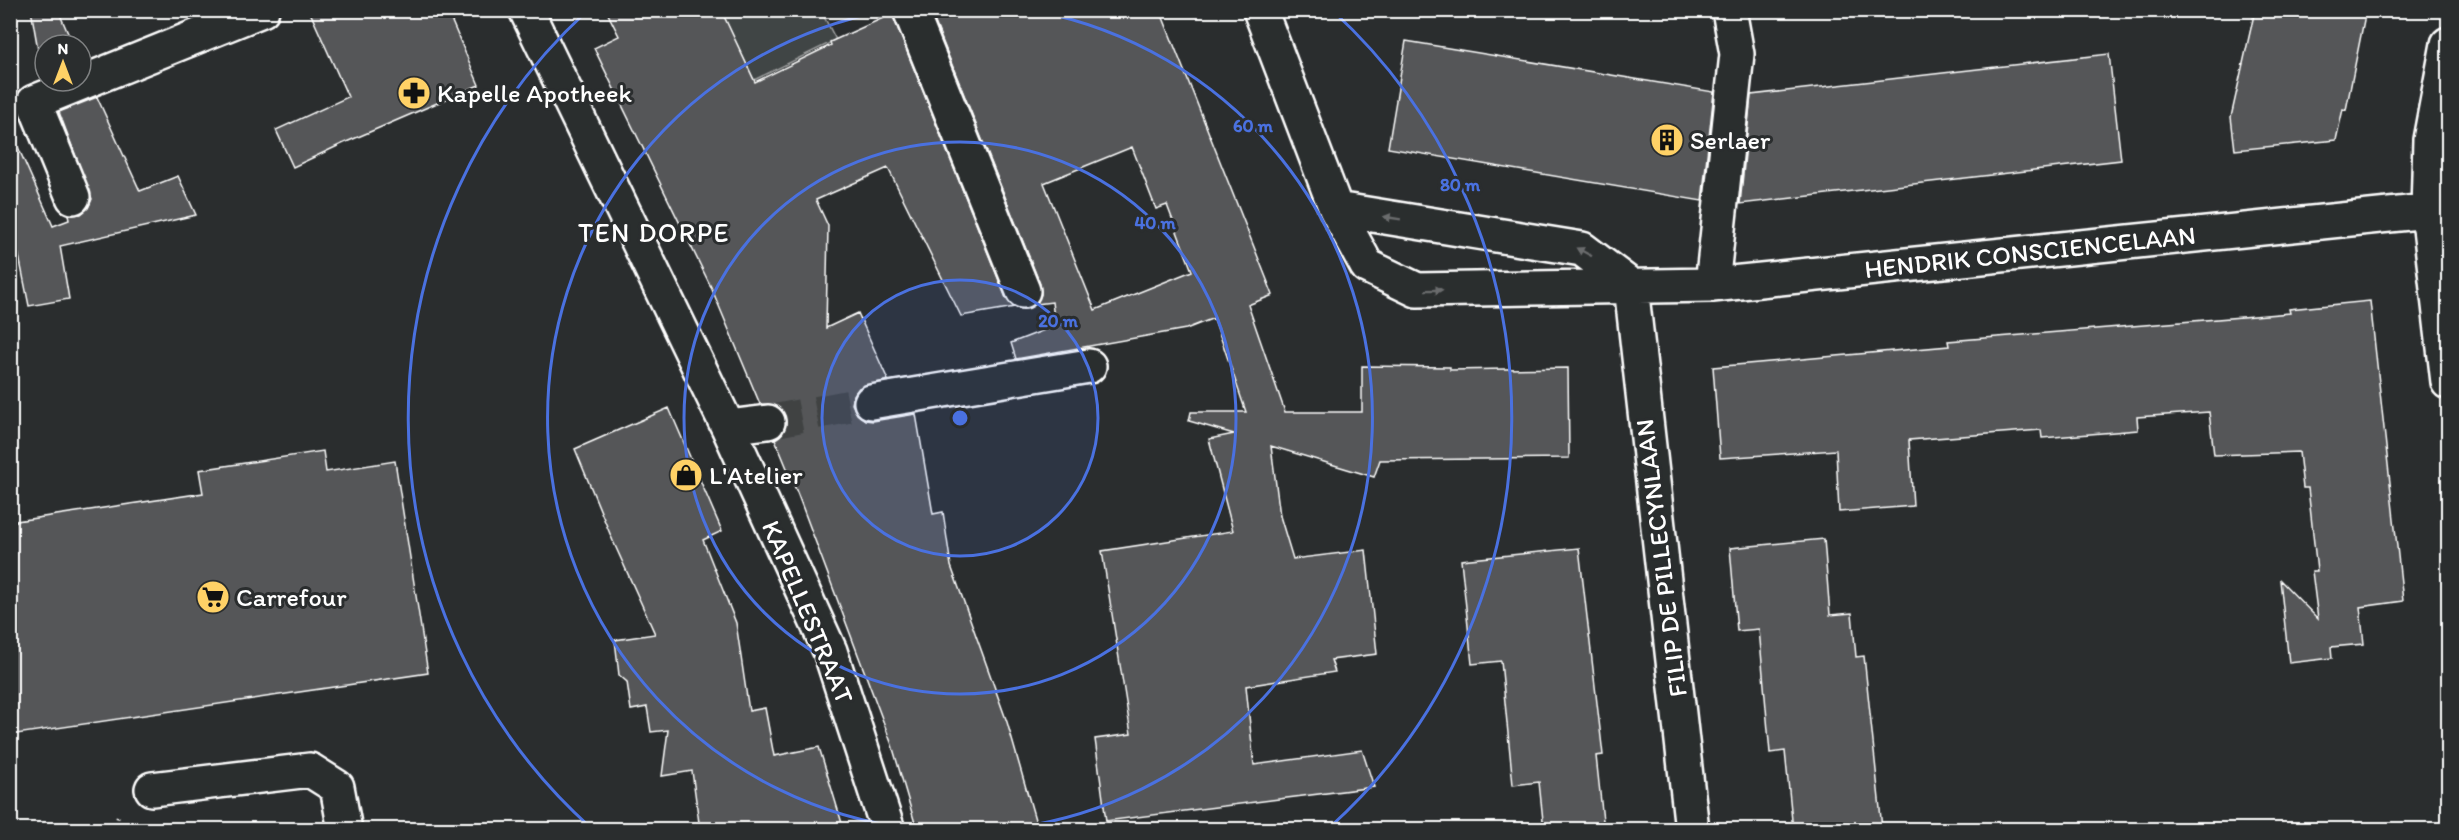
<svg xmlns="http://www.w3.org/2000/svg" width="2459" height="840" font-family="Itim,sans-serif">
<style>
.green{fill:#414445;stroke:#a0a2a2;stroke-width:1.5}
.building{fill:#555758;stroke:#fff;stroke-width:1.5;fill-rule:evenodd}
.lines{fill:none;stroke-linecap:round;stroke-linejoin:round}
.minor-tunnel{stroke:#3f4243;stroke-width:33;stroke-dasharray:33 16;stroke-linecap:butt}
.minor-casing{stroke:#fff;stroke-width:38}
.path{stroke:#fff;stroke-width:4;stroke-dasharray:1.5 4.5;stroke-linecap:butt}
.minor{stroke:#2a2d2e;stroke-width:33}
.oneway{fill:#6a6c6d}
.ring{fill:none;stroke:#4a71e0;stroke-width:3}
.labels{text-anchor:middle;stroke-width:6;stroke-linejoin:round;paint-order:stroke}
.poi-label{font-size:26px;fill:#fff;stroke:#2a2d2e;text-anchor:start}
.street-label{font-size:26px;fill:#fff;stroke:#2a2d2e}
.neighbourhood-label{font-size:27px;letter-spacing:1.5px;fill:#fff;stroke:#2a2d2e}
.centre{fill:#4a71e0;stroke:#2a2d2e;stroke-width:3}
.ring-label{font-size:18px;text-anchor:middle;font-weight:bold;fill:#4a71e0;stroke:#2a2d2e;stroke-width:6;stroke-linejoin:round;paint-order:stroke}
</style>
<rect width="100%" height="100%" fill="#2a2d2e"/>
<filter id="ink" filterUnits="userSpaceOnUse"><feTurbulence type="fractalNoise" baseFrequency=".0167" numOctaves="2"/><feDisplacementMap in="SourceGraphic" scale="12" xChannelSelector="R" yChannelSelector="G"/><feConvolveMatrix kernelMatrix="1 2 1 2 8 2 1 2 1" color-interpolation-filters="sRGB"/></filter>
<g filter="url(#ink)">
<!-- green -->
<path class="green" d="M 721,11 L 821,11 L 836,40 L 754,80 Z"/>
<!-- building -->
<path class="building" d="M 31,10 L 58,10 L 73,45 L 45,45 L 43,78 Z
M 309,10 L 447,10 L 479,85 L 344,143 L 293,167 L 276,130 L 348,97 Z
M 606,10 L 721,10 L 755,82 L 831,45 L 830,42 L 892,14 L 1006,298 L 1015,307 L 961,316 L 888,168 L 816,200 L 828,226 L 826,328 L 858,313 L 888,380 L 859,388 L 854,395 L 852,404 L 857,414 L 865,420 L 873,421 L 916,414 L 933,514 L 943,512 L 951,566 L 1007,722 L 1038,830 L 917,830 L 892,745 L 798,495 L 775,439 L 785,429 L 787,420 L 783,411 L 775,405 L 760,404 L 711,287 L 594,48 L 619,36 Z
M 930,10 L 1160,10 L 1273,295 L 1248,305 L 1285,412 L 1362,412 L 1362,366 L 1450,367 L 1450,370 L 1568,368 L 1569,458 L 1380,460 L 1374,477 L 1271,446 L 1280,516 L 1293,559 L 1366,550 L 1377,654 L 1331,660 L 1335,672 L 1246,686 L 1254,765 L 1362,750 L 1374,787 L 1106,821 L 1095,739 L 1131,734 L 1102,551 L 1233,531 L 1209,439 L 1234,434 L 1189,421 L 1191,412 L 1246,412 L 1214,318 L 1186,329 L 1016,359 L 1011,343 L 1055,326 L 1052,302 L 1036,304 L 1041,294 L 1040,284 ZM 1132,147 L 1156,209 L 1167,205 L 1192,271 L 1095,310 L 1044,183 Z
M 2255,10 L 2366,10 L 2346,110 L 2343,109 L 2336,140 L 2235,150 L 2231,117 Z
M 1406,41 L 1714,92 L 1702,201 L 1388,148 Z
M 2109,54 L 2121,160 L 1740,204 L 1751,95 Z
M 97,97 L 140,191 L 178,176 L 196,215 L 60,246 L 69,299 L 29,306 L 16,241 L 10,227 L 10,129 L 53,226 L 69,220 L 68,215 L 81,214 L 88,208 L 92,199 L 59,112 Z
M 2370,301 L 2403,601 L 2360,607 L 2364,644 L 2331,647 L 2332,658 L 2289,663 L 2280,580 L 2318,619 L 2312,571 L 2317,571 L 2308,488 L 2303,488 L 2299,452 L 2214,455 L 2209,412 L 2137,417 L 2138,430 L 2042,438 L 2041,430 L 1909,440 L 1913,506 L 1839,512 L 1836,450 L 1720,458 L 1713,367 L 1949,346 L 1948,341 L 2290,313 L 2289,309 Z
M 669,408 L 722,531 L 703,540 L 736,623 L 749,711 L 765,708 L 774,756 L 819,747 L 844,830 L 700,830 L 692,771 L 662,776 L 668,730 L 651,732 L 647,707 L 631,710 L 627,682 L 619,675 L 615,640 L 655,634 L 613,541 L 575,449 Z
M 323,451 L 326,472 L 395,461 L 428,673 L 10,735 L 10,522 L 203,493 L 199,470 Z
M 1824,539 L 1830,615 L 1852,613 L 1856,657 L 1864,656 L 1882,828 L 1793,830 L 1785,751 L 1770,753 L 1759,629 L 1737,631 L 1730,548 Z
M 1579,548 L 1603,755 L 1596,756 L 1604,830 L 1544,830 L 1539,782 L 1513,785 L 1501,661 L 1472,664 L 1461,560 Z"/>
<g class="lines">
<!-- minor-tunnel -->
<path class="minor-tunnel" d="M 768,422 L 871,402"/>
<defs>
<path id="minor" d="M 526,10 L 728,427 L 830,651 L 888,830
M 910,10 L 1023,291
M 1260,10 L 1336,209
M 2448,44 L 2430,140 L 2428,211 L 2448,382
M 73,197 L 34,102 L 262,10
M 1712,285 L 1737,54 L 1729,10
M 1631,286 L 1582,249 L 1336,209 L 1367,266 L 1417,290 L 1712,285 L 2428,211
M 1631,286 L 1692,830
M 871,402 L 1089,366
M 728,427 L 768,422
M 152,789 L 310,770 L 337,787 L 345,830"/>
</defs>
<!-- minor casing -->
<use href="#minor" class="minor-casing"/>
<!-- path -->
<path class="path" d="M 114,830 L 119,813"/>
<!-- minor -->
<use href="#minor" class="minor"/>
</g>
<!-- one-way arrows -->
<defs><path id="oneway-solid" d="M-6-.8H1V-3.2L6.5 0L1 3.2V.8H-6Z" transform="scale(1.5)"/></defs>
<g class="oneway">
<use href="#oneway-solid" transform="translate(1392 218) rotate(-171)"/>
<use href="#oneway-solid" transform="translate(1584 252) rotate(-152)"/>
<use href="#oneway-solid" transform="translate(1434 290) rotate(-1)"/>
</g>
</g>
<!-- distance rings -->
<circle cx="960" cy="418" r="138" fill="#4a71e0" fill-opacity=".12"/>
<g class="ring">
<circle cx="960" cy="418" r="138"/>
<circle cx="960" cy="418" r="276"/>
<path d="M913 829A414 414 0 0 1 885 11M1035 11A414 414 0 0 1 1007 829"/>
<path d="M591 828A552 552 0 0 1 587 11M1333 11A552 552 0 0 1 1329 828"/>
</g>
<!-- icons -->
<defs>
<symbol id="pharmacy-disc" viewBox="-11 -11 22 22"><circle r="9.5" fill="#ffd166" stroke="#2a2d2e"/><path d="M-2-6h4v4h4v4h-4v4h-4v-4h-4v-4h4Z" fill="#111"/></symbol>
<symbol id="building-disc" viewBox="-11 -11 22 22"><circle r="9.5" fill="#ffd166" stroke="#2a2d2e"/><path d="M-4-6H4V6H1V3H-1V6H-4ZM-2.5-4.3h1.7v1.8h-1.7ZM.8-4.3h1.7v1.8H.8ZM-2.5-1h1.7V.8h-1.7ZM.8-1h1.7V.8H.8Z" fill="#111"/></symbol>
<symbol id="shop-disc" viewBox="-11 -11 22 22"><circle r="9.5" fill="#ffd166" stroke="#2a2d2e"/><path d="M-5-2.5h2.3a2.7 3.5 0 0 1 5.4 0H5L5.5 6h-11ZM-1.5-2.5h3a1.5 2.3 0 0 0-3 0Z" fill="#111"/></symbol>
<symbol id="supermarket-disc" viewBox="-11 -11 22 22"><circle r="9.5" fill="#ffd166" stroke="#2a2d2e"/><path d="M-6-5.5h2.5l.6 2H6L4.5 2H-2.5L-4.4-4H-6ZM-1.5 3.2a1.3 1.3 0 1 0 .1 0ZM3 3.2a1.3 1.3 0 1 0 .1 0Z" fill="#111"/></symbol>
</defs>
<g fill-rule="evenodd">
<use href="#pharmacy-disc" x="395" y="74" width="38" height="38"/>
<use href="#building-disc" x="1648" y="121" width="38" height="38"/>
<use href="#shop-disc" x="667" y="456" width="38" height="38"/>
<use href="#supermarket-disc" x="194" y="578" width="38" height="38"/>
</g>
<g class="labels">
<!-- poi labels -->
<g class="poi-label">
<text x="437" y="102">Kapelle Apotheek</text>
<text x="1690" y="149">Serlaer</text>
<text x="709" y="484">L'Atelier</text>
<text x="236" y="606">Carrefour</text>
</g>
<!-- street labels -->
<g class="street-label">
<text transform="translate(2030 252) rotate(-6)" y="9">HENDRIK CONSCIENCELAAN</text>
<text transform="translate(1661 558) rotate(-97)" y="9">FILIP DE PILLECYNLAAN</text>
<text transform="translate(808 612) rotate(67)" y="9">KAPELLESTRAAT</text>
</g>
<!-- neighbourhood labels -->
<g class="neighbourhood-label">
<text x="654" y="242">TEN DORPE</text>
</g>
</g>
<circle cx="960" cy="418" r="9" class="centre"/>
<g class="ring-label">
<text x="1253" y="132">60 m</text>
<text x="1460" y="191">80 m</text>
<text x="1155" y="229">40 m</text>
<text x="1058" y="327">20 m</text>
</g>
<!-- margin -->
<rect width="2459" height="840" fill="none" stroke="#2a2d2e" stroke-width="36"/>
<rect x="18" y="18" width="2423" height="804" fill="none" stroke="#fff" stroke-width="2" filter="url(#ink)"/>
<!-- north arrow -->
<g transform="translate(63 63)"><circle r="28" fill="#2a2d2e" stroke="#7f8182" stroke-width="1.5"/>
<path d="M0-4.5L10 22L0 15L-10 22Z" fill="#ffd166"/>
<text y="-9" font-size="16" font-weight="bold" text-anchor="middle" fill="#ffffff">N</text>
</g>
</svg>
